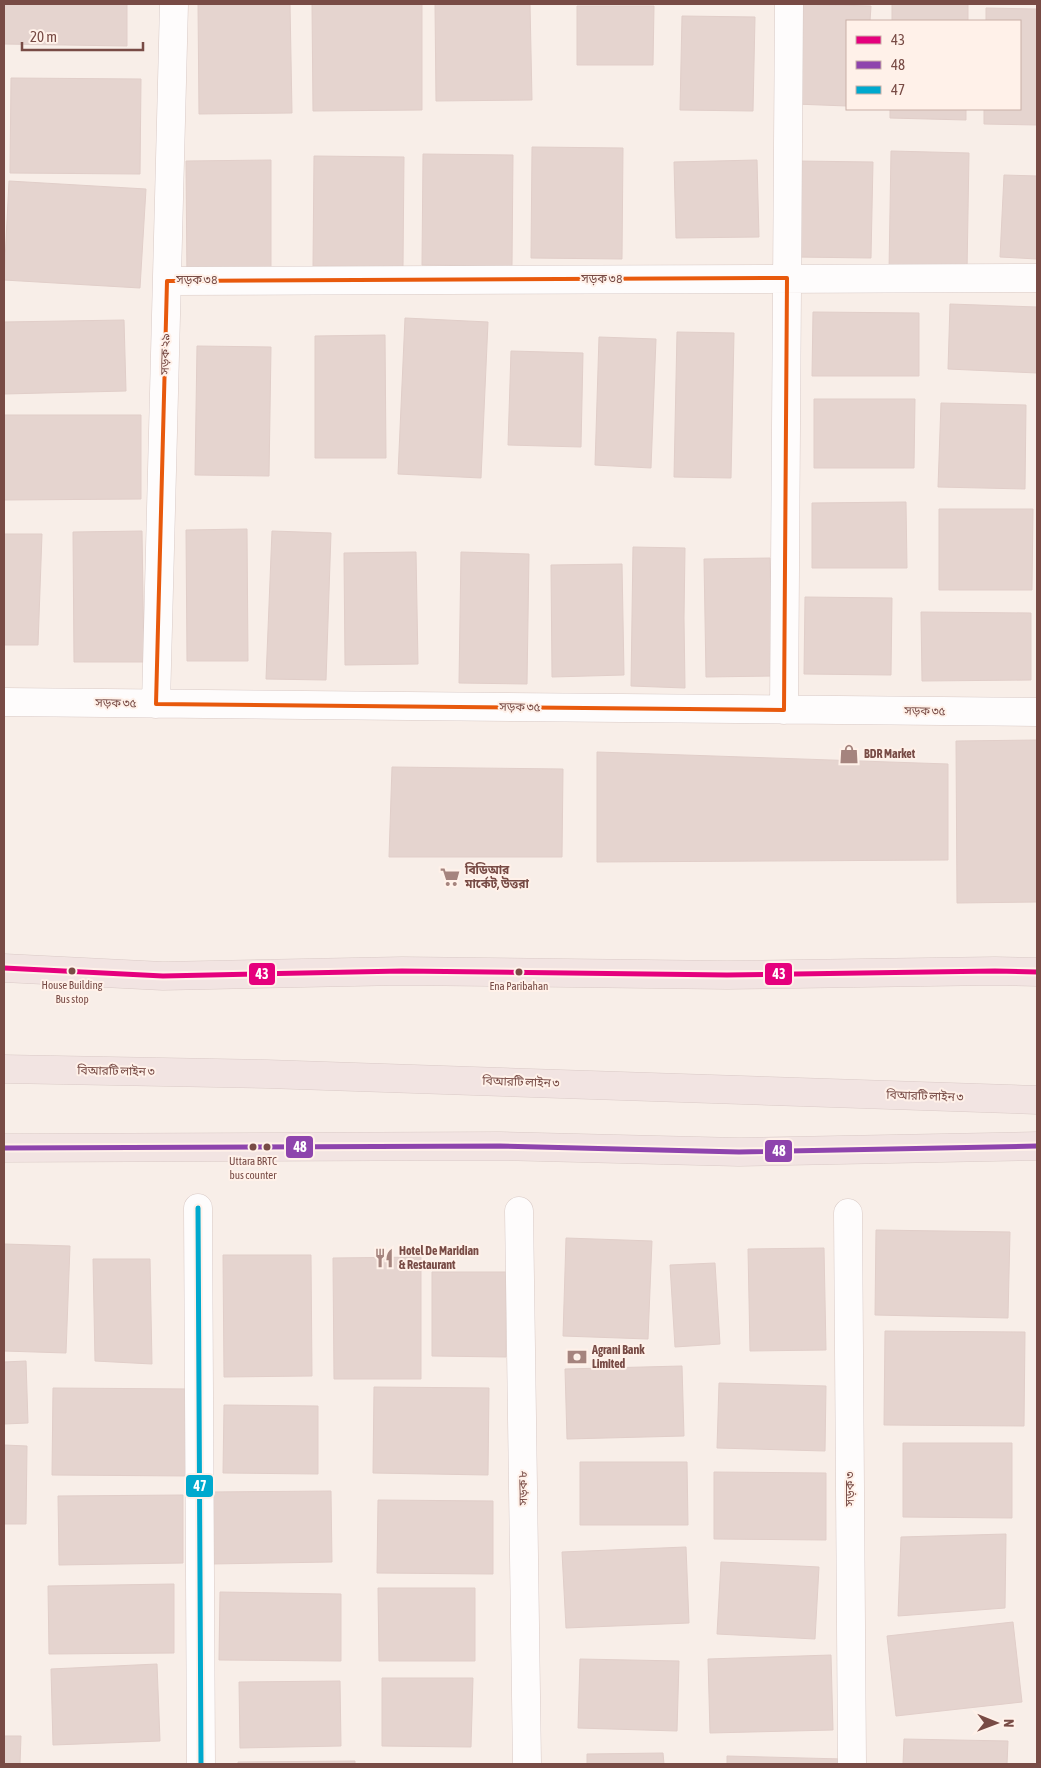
<svg xmlns="http://www.w3.org/2000/svg" width="1041" height="1768" font-family="'Asap Condensed','Noto Sans Bengali',sans-serif">
<style>
.building{fill:#e5d4cf;stroke:#e1cec9}
.lines{fill:none;stroke-linecap:round;stroke-linejoin:round}
.minor-casing{stroke:#d9cac6;stroke-width:29}
.highway-casing{stroke:#dacac7;stroke-width:29}
.minor{stroke:#fefcfc;stroke-width:28}
.highway{stroke:#f2e4e2;stroke-width:28}
.bus-1-casing{stroke:#fff1e9;stroke-width:9}
.bus-2-casing{stroke:#fff1e9;stroke-width:9}
.bus-3-casing{stroke:#fff1e9;stroke-width:9}
.bus-1{stroke:#e5007d;stroke-width:5}
.bus-2{stroke:#8e44ad;stroke-width:5}
.bus-3{stroke:#00a9ce;stroke-width:5}
.marked{fill:none;stroke:#e8590c;stroke-width:4;stroke-linejoin:round}
.bus-dot{fill:#784b45;stroke:#fff1e9;stroke-width:2}
.labels{text-anchor:middle;stroke-width:4;stroke-linejoin:round;paint-order:stroke}
.bus-label{font-size:11px;fill:#784b45;stroke:#fff1e9}
.street-label{font-size:12px;fill:#784b45;stroke:#fff1e9}
.poi-label{font-size:12px;font-weight:bold;fill:#784b45;stroke:#fff1e9;text-anchor:start}
.line-badge{stroke:#fff1e9;stroke-width:2}
.badge-label{font-size:14px;text-anchor:middle;font-weight:bold;fill:#fff}
</style>
<rect width="100%" height="100%" fill="#f8eee8"/>
<!-- building -->
<path class="building" d="M 4,4 L 127,4 L 127,46 L 4,44 Z
M 198,4 L 290,4 L 292,113 L 199,114 Z
M 312,4 L 422,4 L 422,110 L 313,111 Z
M 435,4 L 530,4 L 532,100 L 436,101 Z
M 799,4 L 871,6 L 870,21 L 847,21 L 847,106 L 795,104 Z
M 892,4 L 968,4 L 968,21 L 892,21 Z
M 577,6 L 654,6 L 653,65 L 577,65 Z
M 986,8 L 1037,9 L 1037,125 L 984,124 L 984,109 L 1020,109 L 1020,21 L 986,21 Z
M 682,16 L 755,17 L 753,111 L 680,110 Z
M 11,78 L 141,79 L 140,174 L 10,173 Z
M 890,109 L 966,109 L 966,120 L 890,118 Z
M 532,147 L 623,148 L 622,259 L 531,258 Z
M 891,151 L 969,153 L 967,272 L 889,271 Z
M 423,154 L 513,155 L 512,266 L 422,265 Z
M 314,156 L 404,157 L 403,267 L 313,266 Z
M 271,160 L 271,283 L 187,283 L 186,161 Z
M 757,160 L 759,237 L 676,238 L 674,162 Z
M 797,161 L 873,162 L 871,258 L 796,257 Z
M 1004,175 L 1037,176 L 1037,259 L 1000,257 Z
M 9,181 L 146,189 L 140,288 L 4,280 Z
M 950,304 L 1037,307 L 1037,373 L 948,369 Z
M 813,312 L 919,313 L 919,376 L 812,376 Z
M 405,318 L 488,322 L 481,478 L 398,474 Z
M 124,320 L 126,391 L 4,394 L 4,322 Z
M 677,332 L 734,333 L 731,478 L 674,477 Z
M 385,335 L 386,458 L 315,458 L 315,336 Z
M 599,337 L 656,339 L 651,468 L 595,465 Z
M 197,346 L 271,347 L 269,476 L 195,475 Z
M 511,351 L 583,353 L 581,447 L 508,445 Z
M 814,399 L 915,399 L 914,468 L 814,468 Z
M 941,403 L 1026,405 L 1025,489 L 938,487 Z
M 4,415 L 141,415 L 141,499 L 4,500 Z
M 906,502 L 907,568 L 812,568 L 812,503 Z
M 939,509 L 1033,509 L 1032,590 L 939,590 Z
M 247,529 L 248,661 L 187,661 L 186,530 Z
M 142,531 L 144,662 L 74,662 L 73,532 Z
M 272,531 L 331,533 L 326,680 L 266,679 Z
M 4,534 L 42,534 L 38,645 L 4,645 Z
M 633,547 L 685,548 L 684,618 L 685,688 L 631,686 Z
M 416,552 L 418,664 L 345,665 L 344,553 Z
M 461,552 L 529,554 L 527,684 L 459,683 Z
M 770,558 L 773,676 L 706,677 L 704,559 Z
M 622,564 L 624,675 L 552,677 L 551,565 Z
M 805,597 L 892,598 L 891,675 L 804,674 Z
M 921,612 L 1031,613 L 1031,680 L 922,681 Z
M 1037,740 L 1037,902 L 957,903 L 956,741 Z
M 597,752 L 948,764 L 948,860 L 597,862 Z
M 392,767 L 563,769 L 562,857 L 389,857 Z
M 876,1230 L 1010,1232 L 1008,1318 L 875,1315 Z
M 566,1238 L 652,1241 L 648,1339 L 563,1336 Z
M 4,1244 L 70,1246 L 66,1353 L 4,1351 Z
M 824,1248 L 826,1350 L 750,1351 L 748,1249 Z
M 223,1255 L 311,1255 L 312,1376 L 224,1377 Z
M 421,1257 L 421,1379 L 334,1379 L 333,1258 Z
M 93,1259 L 150,1259 L 152,1364 L 95,1361 Z
M 715,1263 L 720,1344 L 675,1347 L 670,1265 Z
M 432,1272 L 506,1272 L 506,1357 L 432,1356 Z
M 885,1331 L 1025,1332 L 1024,1426 L 884,1425 Z
M 26,1361 L 28,1423 L 4,1424 L 4,1362 Z
M 682,1366 L 684,1436 L 567,1439 L 565,1369 Z
M 719,1383 L 826,1386 L 825,1451 L 717,1448 Z
M 374,1387 L 489,1388 L 488,1475 L 373,1473 Z
M 53,1388 L 191,1389 L 191,1476 L 52,1475 Z
M 224,1405 L 318,1406 L 318,1474 L 223,1473 Z
M 903,1443 L 1012,1443 L 1012,1518 L 903,1517 Z
M 4,1445 L 27,1446 L 26,1524 L 4,1524 Z
M 580,1462 L 687,1462 L 688,1525 L 580,1525 Z
M 714,1472 L 826,1473 L 826,1540 L 714,1539 Z
M 331,1491 L 332,1562 L 211,1564 L 210,1492 Z
M 183,1495 L 183,1563 L 59,1565 L 58,1496 Z
M 378,1500 L 493,1501 L 493,1574 L 377,1573 Z
M 1006,1534 L 1005,1608 L 898,1616 L 901,1537 Z
M 686,1547 L 689,1623 L 566,1628 L 562,1552 Z
M 721,1562 L 819,1567 L 815,1639 L 717,1634 Z
M 174,1584 L 174,1653 L 49,1654 L 48,1586 Z
M 378,1588 L 475,1588 L 475,1661 L 379,1661 Z
M 220,1592 L 341,1594 L 341,1661 L 219,1660 Z
M 1013,1622 L 1022,1702 L 896,1716 L 887,1636 Z
M 831,1655 L 833,1730 L 710,1733 L 708,1659 Z
M 580,1659 L 679,1661 L 677,1731 L 578,1728 Z
M 157,1664 L 160,1741 L 53,1745 L 51,1669 Z
M 382,1678 L 473,1678 L 471,1747 L 382,1746 Z
M 340,1681 L 341,1746 L 240,1748 L 239,1682 Z
M 4,1736 L 21,1736 L 20,1764 L 4,1764 Z
M 904,1739 L 1008,1741 L 1007,1764 L 903,1764 Z
M 663,1753 L 664,1764 L 587,1764 L 587,1754 Z
M 727,1756 L 843,1759 L 843,1764 L 727,1764 Z
M 355,1761 L 355,1764 L 238,1764 L 238,1762 Z"/>
<g class="lines">
<defs>
<path id="minor" d="M 167,281 L 1037,278
M 4,702 L 1037,712
M 156,704 L 174,4
M 784,710 L 789,4
M 198,1208 L 201,1764
M 519,1211 L 527,1764
M 848,1213 L 852,1764"/>
<path id="highway" d="M 4,968 L 163,976 L 402,971 L 727,975 L 995,971 L 1037,972
M 4,1069 L 267,1074 L 1037,1100
M 4,1148 L 500,1146 L 739,1152 L 1037,1146"/>
</defs>
<!-- minor casing -->
<use href="#minor" class="minor-casing"/>
<!-- highway casing -->
<use href="#highway" class="highway-casing"/>
<!-- minor -->
<use href="#minor" class="minor"/>
<!-- highway -->
<use href="#highway" class="highway"/>
<defs>
<path id="bus-1" d="M 4,968 L 163,976 L 402,971 L 727,975 L 995,971 L 1037,972"/>
<path id="bus-2" d="M 4,1148 L 500,1146 L 739,1152 L 1037,1146"/>
<path id="bus-3" d="M 198,1208 L 201,1764"/>
</defs>
<!-- bus-1 casing -->
<use href="#bus-1" class="bus-1-casing"/>
<!-- bus-2 casing -->
<use href="#bus-2" class="bus-2-casing"/>
<!-- bus-3 casing -->
<use href="#bus-3" class="bus-3-casing"/>
<!-- bus-1 -->
<use href="#bus-1" class="bus-1"/>
<!-- bus-2 -->
<use href="#bus-2" class="bus-2"/>
<!-- bus-3 -->
<use href="#bus-3" class="bus-3"/>
</g>
<!-- marked area -->
<path class="marked" d="M 787,278 L 784,710 L 156,704 L 167,281 Z"/>
<!-- icons -->
<defs>
<symbol id="shop-bare" viewBox="-9 -9 18 18"><path d="M-5-2.5h2.3a2.7 3.5 0 0 1 5.4 0H5L5.5 6h-11ZM-1.5-2.5h3a1.5 2.3 0 0 0-3 0Z" fill="#a5847e" stroke="#fff1e9" stroke-width="2.5" paint-order="stroke"/></symbol>
<symbol id="supermarket-bare" viewBox="-9 -9 18 18"><path d="M-6-5.5h2.5l.6 2H6L4.5 2H-2.5L-4.4-4H-6ZM-1.5 3.2a1.3 1.3 0 1 0 .1 0ZM3 3.2a1.3 1.3 0 1 0 .1 0Z" fill="#a5847e" stroke="#fff1e9" stroke-width="2.5" paint-order="stroke"/></symbol>
<symbol id="restaurant-bare" viewBox="-9 -9 18 18"><path d="M-5-6h1v4h1v-4h1v4h1v-4h1v5L-1.5 .5V6h-2V.5L-5-1ZM5-6V6H3V1.5H1.5Q1.5-4 5-6Z" fill="#a5847e" stroke="#fff1e9" stroke-width="2.5" paint-order="stroke"/></symbol>
<symbol id="bank-bare" viewBox="-9 -9 18 18"><path d="M-6-4H6V4H-6ZM0-2.3a2.3 2.3 0 1 0 0 4.6a2.3 2.3 0 1 0 0-4.6Z" fill="#a5847e" stroke="#fff1e9" stroke-width="2.5" paint-order="stroke"/></symbol>
</defs>
<g fill-rule="evenodd">
<use href="#shop-bare" x="835" y="740" width="28" height="28"/>
<use href="#supermarket-bare" x="436" y="863" width="28" height="28"/>
<use href="#restaurant-bare" x="370" y="1244" width="28" height="28"/>
<use href="#bank-bare" x="563" y="1343" width="28" height="28"/>
</g>
<!-- markers -->
<g class="bus-dot">
<circle cx="72" cy="971" r="4.5"/>
<circle cx="519" cy="972" r="4.5"/>
<circle cx="253" cy="1147" r="4.5"/>
<circle cx="267" cy="1147" r="4.5"/>
</g>
<g class="labels">
<!-- bus labels -->
<g class="bus-label">
<text x="72" y="989">House Building<tspan x="72" dy="14">Bus stop</tspan></text>
<text x="519" y="990">Ena Paribahan</text>
<text x="253" y="1165">Uttara BRTC<tspan x="253" dy="14">bus counter</tspan></text>
</g>
<!-- street labels -->
<g class="street-label">
<text x="602" y="283">সড়ক ৩৪</text>
<text x="197" y="284">সড়ক ৩৪</text>
<text transform="translate(165 354) rotate(-89)" y="4">সড়ক ২৯</text>
<text transform="translate(116 703) rotate(1)" y="4">সড়ক ৩৫</text>
<text transform="translate(520 707) rotate(1)" y="4">সড়ক ৩৫</text>
<text transform="translate(925 711) rotate(1)" y="4">সড়ক ৩৫</text>
<text transform="translate(116 1071) rotate(1)" y="4">বিআরটি লাইন ৩</text>
<text transform="translate(521 1082) rotate(2)" y="4">বিআরটি লাইন ৩</text>
<text transform="translate(925 1096) rotate(2)" y="4">বিআরটি লাইন ৩</text>
<text transform="translate(523 1488) rotate(-91)" y="4">সড়ক ৮</text>
<text transform="translate(850 1489) rotate(-90)" y="4">সড়ক ৩</text>
</g>
<!-- poi labels -->
<g class="poi-label">
<text x="864" y="758">BDR Market</text>
<text x="465" y="874">বিডিআর<tspan x="465" dy="14">মার্কেট, উত্তরা</tspan></text>
<text x="399" y="1255">Hotel De Maridian<tspan x="399" dy="14">&amp; Restaurant</tspan></text>
<text x="592" y="1354">Agrani Bank<tspan x="592" dy="14">Limited</tspan></text>
</g>
</g>
<g class="line-badge">
<rect x="248" y="962" width="28" height="24" rx="5" fill="#e5007d"/>
<rect x="764" y="962" width="29" height="24" rx="5" fill="#e5007d"/>
<rect x="285" y="1135" width="29" height="24" rx="5" fill="#8e44ad"/>
<rect x="764" y="1139" width="29" height="24" rx="5" fill="#8e44ad"/>
<rect x="185" y="1474" width="29" height="24" rx="5" fill="#00a9ce"/>
</g>
<g class="badge-label">
<text x="262" y="979">43</text>
<text x="779" y="979">43</text>
<text x="300" y="1152">48</text>
<text x="779" y="1156">48</text>
<text x="200" y="1491">47</text>
</g>
<!-- border -->
<rect width="1041" height="1768" fill="none" stroke="#784b45" stroke-width="10"/>
<!-- legend -->
<rect x="846" y="20" width="175" height="90" fill="#fff1e9" stroke="#c9afa7"/>
<rect x="856" y="36" width="25" height="8" fill="#e5007d" stroke="#c9afa7"/>
<text x="891" y="45" font-size="15" fill="#784b45">43</text>
<rect x="856" y="61" width="25" height="8" fill="#8e44ad" stroke="#c9afa7"/>
<text x="891" y="70" font-size="15" fill="#784b45">48</text>
<rect x="856" y="86" width="25" height="8" fill="#00a9ce" stroke="#c9afa7"/>
<text x="891" y="95" font-size="15" fill="#784b45">47</text>
<!-- north arrow -->
<g transform="translate(996 1723) rotate(91)" stroke="#fff1e9" stroke-width="4" paint-order="stroke">
<path d="M0-4L9 19L0 12L-9 19Z" fill="#784b45"/>
<text y="-8" font-size="14" font-weight="bold" text-anchor="middle" fill="#784b45">N</text>
</g>
<!-- scale -->
<path d="M22 42v8h121v-8" fill="none" stroke="#784b45" stroke-width="2.5"/>
<text x="30" y="42" font-size="15" fill="#784b45" stroke="#fff1e9" stroke-width="4" paint-order="stroke">20 m</text>
</svg>
